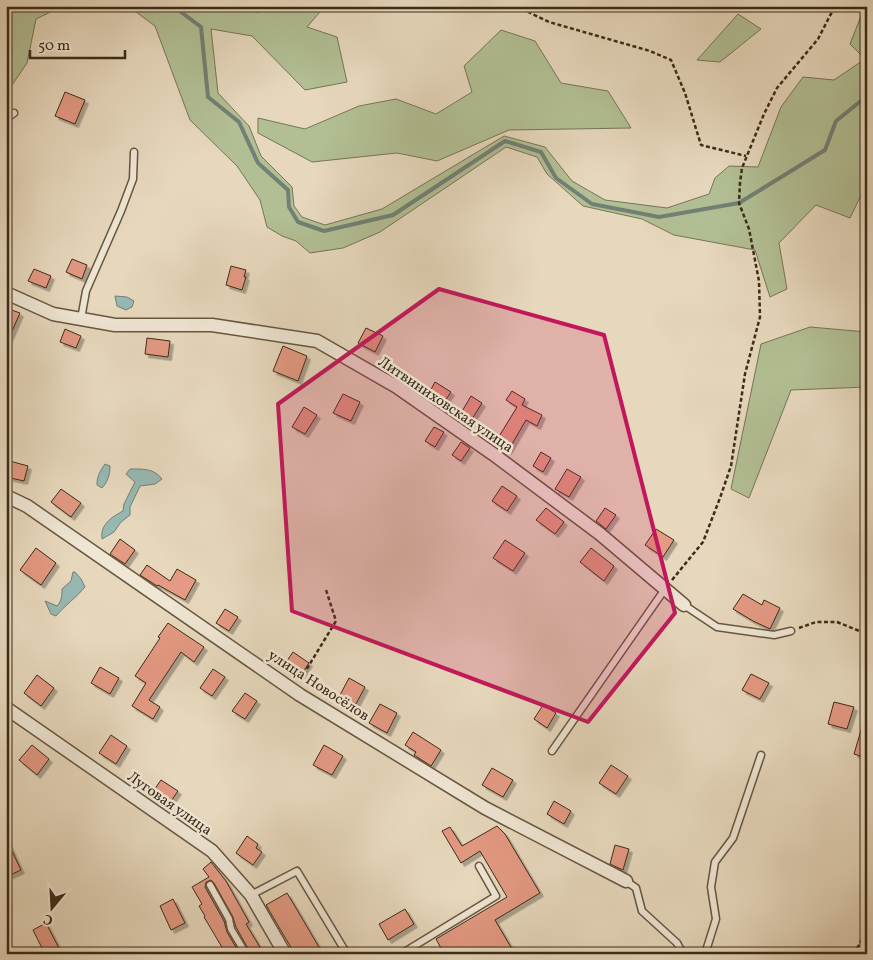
<svg xmlns="http://www.w3.org/2000/svg" width="873" height="960" font-family="Vollkorn,serif">
<style>
.green{fill:#b2bf94;stroke:#767556}
.water{fill:#97b9b3;stroke:#728075}
.lines{fill:none;stroke-linecap:round;stroke-linejoin:round}
.stream{stroke:#728075;stroke-width:4}
.building{fill:#e49a83;stroke:#3b2b17;filter:url(#shadow)}
.lane-casing{stroke:#665640;stroke-width:9}
.street-casing{stroke:#665640;stroke-width:15}
.path{stroke:#3b2b17;stroke-width:2.5;stroke-dasharray:4 2.5;stroke-linecap:butt}
.lane{stroke:#efe6d4;stroke-width:6}
.street{stroke:#efe6d4;stroke-width:12}
.marked{fill:#c2185b;fill-opacity:0.2;stroke:#c2185b;stroke-width:4;stroke-linejoin:round}
.labels{text-anchor:middle;stroke-width:5;stroke-linejoin:round;paint-order:stroke}
.street-label{font-size:15px;fill:#3b2b17;stroke:#efe6d4}
</style>
<defs>
<filter id="shadow"><feDropShadow dx="3.5" dy="3.5" stdDeviation="0" flood-color="#0004"/></filter>
</defs>
<rect width="100%" height="100%" fill="#e7d8bd"/>
<filter id="stains"><feTurbulence type="fractalNoise" baseFrequency=".004" numOctaves="4"/><feColorMatrix values="0 0 0 0 .2 0 0 0 0 .09 0 0 0 0 .02 0 0 0 .5 -.17"/></filter>
<radialGradient id="worn" r=".72"><stop offset=".6" stop-color="#630" stop-opacity="0"/><stop offset="1" stop-color="#630" stop-opacity=".3"/></radialGradient>
<!-- green -->
<path class="green" d="M 6,6 L 63,6 L 36,19 L 27,63 L 6,94 Z
M 128,6 L 254,6 L 257,13 L 272,6 L 325,6 L 307,27 L 337,37 L 347,82 L 305,90 L 252,36 L 211,29 L 218,93 L 249,126 L 261,156 L 292,187 L 294,206 L 302,217 L 325,225 L 382,209 L 504,136 L 545,147 L 572,181 L 605,200 L 667,208 L 709,194 L 715,178 L 729,166 L 758,167 L 781,107 L 803,77 L 834,80 L 865,59 L 850,44 L 865,6 L 867,6 L 867,183 L 850,218 L 816,205 L 779,243 L 787,289 L 770,297 L 755,250 L 674,235 L 642,219 L 583,206 L 547,174 L 537,157 L 506,147 L 380,232 L 343,248 L 310,253 L 296,241 L 282,236 L 267,227 L 260,200 L 237,166 L 190,120 L 155,26 Z
M 738,14 L 761,29 L 720,62 L 697,60 Z
M 501,30 L 535,41 L 561,83 L 608,91 L 631,128 L 509,130 L 437,161 L 397,153 L 312,162 L 258,133 L 258,118 L 305,129 L 359,106 L 396,99 L 436,114 L 472,92 L 464,66 Z
M 810,327 L 867,332 L 867,387 L 791,390 L 749,498 L 731,489 L 761,344 Z"/>
<!-- water -->
<path class="water" d="M 115,296 L 127,297 L 134,301 L 132,307 L 126,310 L 117,306 Z
M 105,464 L 110,466 C 110,475 108,481 102,488 L 97,485 C 97,476 100,471 105,464 Z
M 130,469 C 142,469 154,468 162,479 L 155,484 L 140,486 L 130,507 L 130,515 L 121,522 L 114,532 L 102,539 C 100,524 112,517 123,511 L 124,504 L 135,482 L 126,474 Z
M 73,572 L 75,572 L 81,579 L 85,587 C 76,598 65,605 56,616 L 51,614 L 45,601 L 57,606 C 62,601 62,595 62,589 L 71,581 Z"/>
<g class="lines">
<!-- stream -->
<path class="stream" d="M 173,6 L 201,27 L 208,97 L 239,122 L 258,163 L 288,190 L 289,207 L 298,222 L 324,231 L 393,215 L 505,141 L 541,152 L 556,178 L 592,204 L 659,217 L 739,203 L 825,150 L 836,121 L 867,96
M 6,13 L 9,6
M 6,30 L 11,51 L 6,60"/>
</g>
<!-- building -->
<path class="building" d="M 65,92 L 85,100 L 75,124 L 55,116 Z
M 72,259 L 87,265 L 82,279 L 66,272 Z
M 231,266 L 246,270 L 244,277 L 246,277 L 242,290 L 226,285 Z
M 34,269 L 51,276 L 46,288 L 28,281 Z
M 6,308 L 20,313 L 6,345 Z
M 366,328 L 383,336 L 375,352 L 358,343 Z
M 65,329 L 81,336 L 76,348 L 60,342 Z
M 147,338 L 170,341 L 168,357 L 145,354 Z
M 283,346 L 307,356 L 298,381 L 273,371 Z
M 435,382 L 451,392 L 445,401 L 430,391 Z
M 512,391 L 525,399 L 522,405 L 542,415 L 537,426 L 526,420 L 508,451 L 495,443 L 517,407 L 506,400 Z
M 343,394 L 360,402 L 351,421 L 333,413 Z
M 471,396 L 482,403 L 472,419 L 461,413 Z
M 304,407 L 317,415 L 305,434 L 292,427 Z
M 434,427 L 444,432 L 435,447 L 425,441 Z
M 461,442 L 470,448 L 461,461 L 452,455 Z
M 541,452 L 551,458 L 543,472 L 533,466 Z
M 6,460 L 28,466 L 24,481 L 6,477 Z
M 567,469 L 581,477 L 569,497 L 555,489 Z
M 502,486 L 517,496 L 507,511 L 492,501 Z
M 61,489 L 81,503 L 71,517 L 51,502 Z
M 546,508 L 564,522 L 555,534 L 536,520 Z
M 605,508 L 616,515 L 606,529 L 596,521 Z
M 656,529 L 674,540 L 663,557 L 645,545 Z
M 120,539 L 135,550 L 125,564 L 110,554 Z
M 505,540 L 525,553 L 513,571 L 493,558 Z
M 36,548 L 56,563 L 41,585 L 20,570 Z
M 591,548 L 614,566 L 604,581 L 580,562 Z
M 147,565 L 170,581 L 177,569 L 196,580 L 185,600 L 158,585 L 157,586 L 140,575 Z
M 743,594 L 762,605 L 764,600 L 780,608 L 770,629 L 753,621 L 733,609 Z
M 225,609 L 238,617 L 229,631 L 216,623 Z
M 168,623 L 204,647 L 194,662 L 181,652 L 149,700 L 160,707 L 153,719 L 132,706 L 146,683 L 135,676 L 160,638 L 158,637 Z
M 293,652 L 309,663 L 299,678 L 282,668 Z
M 100,667 L 119,678 L 110,694 L 91,683 Z
M 213,669 L 225,677 L 212,696 L 200,688 Z
M 751,674 L 769,683 L 760,699 L 742,690 Z
M 37,675 L 54,688 L 41,706 L 24,693 Z
M 349,678 L 365,687 L 356,704 L 340,695 Z
M 245,693 L 257,701 L 245,719 L 232,711 Z
M 834,702 L 854,707 L 847,729 L 828,724 Z
M 380,704 L 397,713 L 387,733 L 369,723 Z
M 543,705 L 556,713 L 547,728 L 534,719 Z
M 864,720 L 867,721 L 867,758 L 854,754 Z
M 413,732 L 441,750 L 431,766 L 414,755 L 416,752 L 405,745 Z
M 111,735 L 127,746 L 116,764 L 99,753 Z
M 32,745 L 49,759 L 37,775 L 19,760 Z
M 324,745 L 343,756 L 332,775 L 313,765 Z
M 611,765 L 628,776 L 616,794 L 599,783 Z
M 492,768 L 513,780 L 503,797 L 482,785 Z
M 161,780 L 178,791 L 169,804 L 152,793 Z
M 554,801 L 571,811 L 564,824 L 547,814 Z
M 497,826 L 505,834 L 540,893 L 495,920 L 515,954 L 444,954 L 436,939 L 507,897 L 480,851 L 461,863 L 442,831 L 450,827 L 462,846 Z
M 247,836 L 258,844 L 256,848 L 262,852 L 253,865 L 236,853 Z
M 6,838 L 21,870 L 6,877 Z
M 615,845 L 629,849 L 623,870 L 610,864 Z
M 211,862 L 226,881 L 249,922 L 246,924 L 264,954 L 251,954 L 236,927 L 233,917 L 214,883 L 211,880 L 206,882 L 205,887 L 224,921 L 227,932 L 240,954 L 226,954 L 204,917 L 205,916 L 199,906 L 202,904 L 192,887 L 209,877 L 203,869 Z
M 287,893 L 296,908 L 323,954 L 295,954 L 280,929 L 266,905 Z
M 173,899 L 185,923 L 171,930 L 160,906 Z
M 405,909 L 414,924 L 388,940 L 379,924 Z
M 46,923 L 62,954 L 45,954 L 33,930 Z"/>
<g class="lines">
<defs>
<path id="lane" d="M 6,119 L 14,113
M 81,319 L 86,291 L 121,211 L 133,179 L 134,152
M 684,605 L 717,627 L 774,635 L 791,631
M 552,751 L 665,589
M 626,881 L 636,888 L 642,911 L 677,943 L 683,954
M 210,885 L 229,919 L 231,929 L 246,954
M 251,895 L 297,871 L 347,954
M 401,954 L 496,896 L 479,866
M 705,954 L 716,919 L 711,887 L 715,862 L 733,838 L 761,755"/>
<path id="street" d="M 6,293 L 53,314 L 115,325 L 212,325 L 317,341 L 397,387 L 493,454 L 600,534 L 684,605
M 6,496 L 27,506 L 300,695 L 485,808 L 626,881
M 6,708 L 212,851 L 251,895 L 285,954"/>
</defs>
<!-- lane casing -->
<use href="#lane" class="lane-casing"/>
<!-- street casing -->
<use href="#street" class="street-casing"/>
<!-- path -->
<path class="path" d="M 516,6 L 549,22 L 650,51 L 671,60 L 685,93 L 701,145 L 746,156
M 672,580 L 703,542 L 720,498 L 731,466 L 745,374 L 760,317 L 759,281 L 749,229 L 739,203 L 740,183 L 742,168 L 764,114 L 777,88 L 818,39 L 835,6
M 799,628 L 816,622 L 837,622 L 867,634
M 300,680 L 336,621 L 326,590
M 854,954 L 867,930"/>
<!-- lane -->
<use href="#lane" class="lane"/>
<!-- street -->
<use href="#street" class="street"/>
</g>
<!-- marked area -->
<path class="marked" d="M 439,289 L 604,335 L 675,613 L 588,722 L 292,611 L 278,404 Z"/>
<g class="labels">
<!-- street labels -->
<g class="street-label">
<text transform="translate(446 404) rotate(34)" y="5">Литвиниховская улица</text>
<text transform="translate(319 685) rotate(33)" y="5">улица Новосёлов</text>
<text transform="translate(170 803) rotate(35)" y="5">Луговая улица</text>
</g>
</g>
<!-- margin -->
<rect width="873" height="960" fill="none" stroke="#e7d8bd" stroke-width="25"/>
<rect x="8" y="8" width="858" height="945" fill="none" stroke="#3b2b17" stroke-width="2.5"/>
<rect x="12" y="12" width="848" height="935" fill="none" stroke="#3b2b17"/>
<!-- north arrow -->
<g transform="translate(52 908) rotate(198)" stroke="#efe6d4" stroke-width="4" paint-order="stroke">
<path d="M0-4L9 19L0 12L-9 19Z" fill="#3b2b17"/>
<text y="-8" font-size="14" font-weight="bold" text-anchor="middle" fill="#3b2b17">С</text>
</g>
<!-- scale -->
<path d="M30 50v8h95v-8" fill="none" stroke="#3b2b17" stroke-width="2.5"/>
<text x="38" y="50" font-size="15" fill="#3b2b17" stroke="#efe6d4" stroke-width="4" paint-order="stroke">50 m</text>
<rect width="100%" height="100%" filter="url(#stains)"/>
<rect width="100%" height="100%" fill="url(#worn)"/>
</svg>
